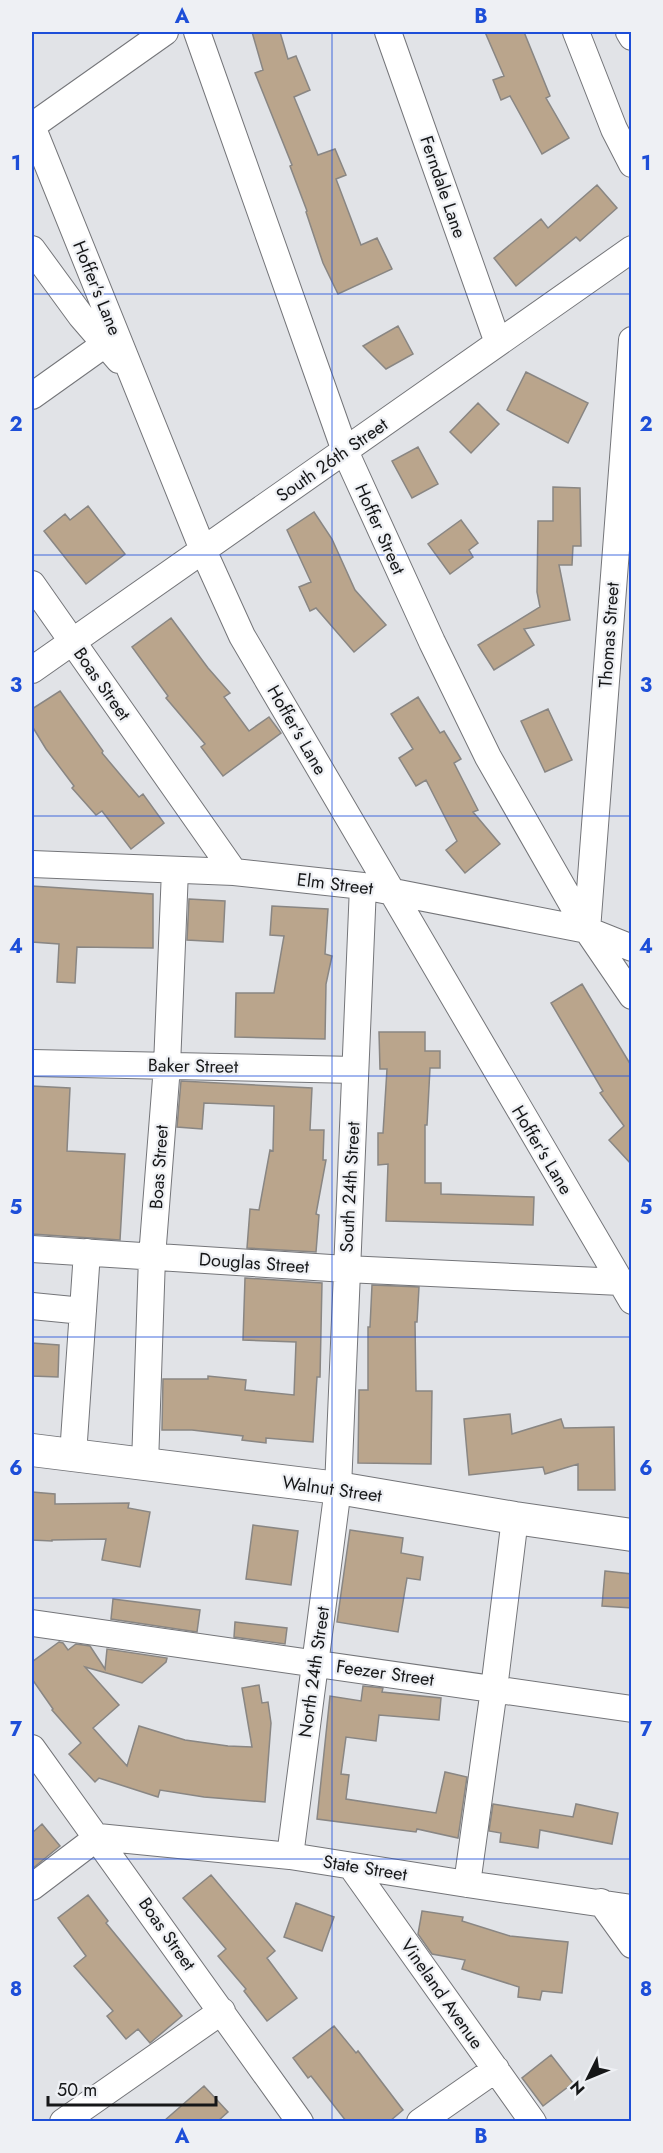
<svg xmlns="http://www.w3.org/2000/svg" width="663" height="2153" font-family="Jost,sans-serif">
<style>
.building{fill:#baa58c;stroke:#898683;stroke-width:1.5}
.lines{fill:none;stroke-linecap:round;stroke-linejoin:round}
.minor-casing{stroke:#747579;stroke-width:28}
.major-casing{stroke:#747579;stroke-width:34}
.minor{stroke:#fff;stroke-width:26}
.major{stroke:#fff;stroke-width:32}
.grid{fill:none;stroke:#1d4ed8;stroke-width:1.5;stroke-opacity:0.55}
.labels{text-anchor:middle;stroke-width:4.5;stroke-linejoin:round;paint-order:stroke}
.street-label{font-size:18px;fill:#161718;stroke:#eef0f4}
.neatline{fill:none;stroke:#1d4ed8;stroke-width:2}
.grid-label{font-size:20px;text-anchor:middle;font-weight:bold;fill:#1d4ed8}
</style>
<rect width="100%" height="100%" fill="#e1e3e7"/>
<!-- building -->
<path class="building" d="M 252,32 L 280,32 L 288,59 L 296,56 L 310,90 L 294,97 L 318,155 L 335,149 L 346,175 L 336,179 L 361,245 L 377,238 L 392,269 L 338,294 L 323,263 L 306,212 L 307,211 L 290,166 L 292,165 L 255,73 L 263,70 Z
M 485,32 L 524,32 L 550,96 L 546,98 L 569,138 L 542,154 L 510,96 L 501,100 L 493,80 L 504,76 Z
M 597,185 L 617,208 L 580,241 L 576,237 L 516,286 L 494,258 L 541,219 L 548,228 Z
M 398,326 L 413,354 L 386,369 L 363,346 Z
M 526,372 L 588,403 L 568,443 L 507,410 Z
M 478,403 L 499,424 L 471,453 L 450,432 Z
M 418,447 L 438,484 L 412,498 L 392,461 Z
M 553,487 L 580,488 L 581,546 L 573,546 L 572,565 L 559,565 L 570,620 L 524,629 L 534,645 L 494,670 L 478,645 L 540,607 L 537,592 L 538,521 L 553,521 Z
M 88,506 L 125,554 L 86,584 L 44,531 L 65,514 L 70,520 Z
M 314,512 L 332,539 L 355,590 L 386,625 L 354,652 L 316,608 L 310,611 L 299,587 L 311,582 L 287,530 Z
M 461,520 L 478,543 L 469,550 L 473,557 L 450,574 L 428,544 Z
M 171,618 L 208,668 L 230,693 L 224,697 L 249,731 L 269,717 L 281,733 L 223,776 L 201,747 L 205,744 L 166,698 L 168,696 L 132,647 Z
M 60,691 L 103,751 L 102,753 L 139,797 L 143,794 L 164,823 L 131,849 L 102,811 L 96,815 L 72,788 L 74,786 L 46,749 L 32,726 L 32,709 Z
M 418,697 L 440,733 L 444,731 L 461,759 L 454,763 L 478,810 L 473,812 L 500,844 L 465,873 L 446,850 L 457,841 L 426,780 L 416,786 L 399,758 L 413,749 L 391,714 Z
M 548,709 L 572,760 L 545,772 L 521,721 Z
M 32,886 L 153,894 L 153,948 L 77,947 L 75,983 L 57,982 L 59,944 L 32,942 Z
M 189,899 L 225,901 L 223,942 L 187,940 Z
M 272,906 L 328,909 L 325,954 L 332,956 L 326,984 L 325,1039 L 235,1037 L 236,993 L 274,993 L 284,936 L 270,935 Z
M 582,984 L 632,1067 L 632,1165 L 609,1140 L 624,1126 L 600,1093 L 603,1091 L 551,1003 Z
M 379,1032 L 425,1032 L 425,1051 L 440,1051 L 440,1068 L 430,1068 L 427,1125 L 425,1125 L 425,1183 L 441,1183 L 441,1194 L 534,1197 L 533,1225 L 386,1221 L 388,1164 L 378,1165 L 378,1133 L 383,1133 L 387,1069 L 380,1069 Z
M 181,1081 L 312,1088 L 310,1130 L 324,1130 L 323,1160 L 326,1160 L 316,1214 L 319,1215 L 316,1252 L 247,1248 L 250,1209 L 259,1210 L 270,1150 L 273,1151 L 274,1106 L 204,1103 L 202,1129 L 177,1127 Z
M 32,1086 L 70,1088 L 67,1151 L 125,1154 L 120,1240 L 32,1234 Z
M 245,1278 L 322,1283 L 320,1377 L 317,1377 L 313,1442 L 266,1438 L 266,1443 L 242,1440 L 243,1436 L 192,1430 L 162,1430 L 163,1379 L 208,1379 L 208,1376 L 246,1380 L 245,1390 L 294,1395 L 296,1342 L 243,1340 Z
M 372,1285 L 419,1287 L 417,1322 L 415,1322 L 416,1391 L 432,1391 L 431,1464 L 358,1463 L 359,1390 L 368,1390 L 368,1327 L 370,1327 Z
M 32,1343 L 59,1345 L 58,1377 L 32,1376 Z
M 510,1414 L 512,1434 L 561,1419 L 564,1428 L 614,1427 L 615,1490 L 578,1490 L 578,1464 L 545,1474 L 543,1467 L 469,1475 L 464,1419 Z
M 32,1492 L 55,1494 L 55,1504 L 129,1503 L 128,1508 L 150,1512 L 140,1567 L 102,1560 L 106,1539 L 52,1540 L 52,1541 L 32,1540 Z
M 253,1525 L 298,1531 L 291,1585 L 246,1579 Z
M 350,1530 L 403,1538 L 401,1553 L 423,1557 L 420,1580 L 407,1578 L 398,1632 L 337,1622 Z
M 605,1571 L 632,1574 L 632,1608 L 602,1606 Z
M 113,1599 L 200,1610 L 197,1632 L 111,1619 Z
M 235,1622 L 287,1628 L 285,1644 L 234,1637 Z
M 59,1642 L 63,1643 L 68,1650 L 76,1644 L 90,1646 L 105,1669 L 107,1649 L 167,1658 L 166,1662 L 142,1683 L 85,1667 L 119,1705 L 93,1728 L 127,1766 L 139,1726 L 185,1740 L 228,1746 L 252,1747 L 242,1688 L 259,1685 L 262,1703 L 268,1702 L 271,1723 L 265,1802 L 204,1797 L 160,1790 L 158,1797 L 99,1778 L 95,1782 L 69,1754 L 81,1743 L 52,1710 L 53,1709 L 32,1679 L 32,1662 Z
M 363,1686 L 383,1688 L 382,1692 L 441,1698 L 439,1720 L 379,1715 L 376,1741 L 346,1737 L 341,1774 L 349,1775 L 346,1799 L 436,1813 L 445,1772 L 467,1777 L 458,1838 L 417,1829 L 416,1832 L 317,1819 L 330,1696 L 361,1701 Z
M 493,1804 L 573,1817 L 576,1804 L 618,1813 L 612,1844 L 540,1830 L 538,1848 L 500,1842 L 501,1833 L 489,1831 Z
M 42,1824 L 60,1846 L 32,1869 L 32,1833 Z
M 211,1875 L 275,1951 L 267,1958 L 297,1998 L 267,2021 L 244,1991 L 246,1989 L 218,1956 L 226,1949 L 183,1898 Z
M 88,1895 L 108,1921 L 106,1923 L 182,2016 L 150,2043 L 138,2029 L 126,2039 L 107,2016 L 113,2011 L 74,1966 L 86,1956 L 58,1918 Z
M 296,1903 L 334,1917 L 322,1951 L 284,1937 Z
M 422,1911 L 463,1917 L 462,1921 L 510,1936 L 568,1942 L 562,1993 L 542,1991 L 540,2000 L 518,1997 L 519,1987 L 462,1969 L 465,1960 L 432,1954 L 418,1934 Z
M 334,2026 L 356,2053 L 358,2051 L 403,2110 L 390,2121 L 346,2121 L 311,2076 L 308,2078 L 293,2058 Z
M 551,2055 L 573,2083 L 543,2106 L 522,2078 Z
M 204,2086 L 228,2112 L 218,2121 L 164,2121 Z"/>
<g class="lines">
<defs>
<path id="minor" d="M 165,32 L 32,126 L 203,550 L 242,636 L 632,1301
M 197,32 L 345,451 L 432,642 L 488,757 L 587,930 L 632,996
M 388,32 L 498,343
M 576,32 L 614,129 L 632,164
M 629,32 L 632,37
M 32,249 L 81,316 L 119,360
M 32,396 L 105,344
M 32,584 L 234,872
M 32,670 L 632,249
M 32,864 L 234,872 L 363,886 L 587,930 L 632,948
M 587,930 L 632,340
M 32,1063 L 355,1070
M 32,1249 L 346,1269 L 621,1282
M 32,1306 L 83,1311
M 73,1455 L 87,1252
M 145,1464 L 152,1257 L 167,1066 L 175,870
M 32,1623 L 632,1709
M 32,1748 L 300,2122
M 290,1856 L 338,1488 L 363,886
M 351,1866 L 533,2122
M 467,1884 L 494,1689 L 515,1518
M 32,1887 L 98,1837 L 290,1856 L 467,1884 L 632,1908
M 601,1902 L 632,1945
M 63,2122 L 222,2011
M 420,2122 L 496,2069"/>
<path id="major" d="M 32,1450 L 338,1488 L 515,1518 L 632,1535"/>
</defs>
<!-- minor casing -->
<use href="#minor" class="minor-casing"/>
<!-- major casing -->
<use href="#major" class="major-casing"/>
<!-- minor -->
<use href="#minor" class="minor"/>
<!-- major -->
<use href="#major" class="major"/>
</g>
<!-- grid -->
<path class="grid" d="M 332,32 L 332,2122M 32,294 L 632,294M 32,555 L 632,555M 32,816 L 632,816M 32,1076 L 632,1076M 32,1337 L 632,1337M 32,1598 L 632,1598M 32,1859 L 632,1859"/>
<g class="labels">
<!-- street labels -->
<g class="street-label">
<text transform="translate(443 187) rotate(71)" y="6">Ferndale Lane</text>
<text transform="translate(97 288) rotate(68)" y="6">Hoffer's Lane</text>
<text transform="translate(332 460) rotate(-35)" y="6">South 26th Street</text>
<text transform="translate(380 529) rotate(66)" y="6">Hoffer Street</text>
<text transform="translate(609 635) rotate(-86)" y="6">Thomas Street</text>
<text transform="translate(102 684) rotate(55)" y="6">Boas Street</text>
<text transform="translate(297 730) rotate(60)" y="6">Hoffer's Lane</text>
<text transform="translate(335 884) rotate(7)" y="6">Elm Street</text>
<text transform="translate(193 1066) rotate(1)" y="6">Baker Street</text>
<text transform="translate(542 1150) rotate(59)" y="6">Hoffer's Lane</text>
<text transform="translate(159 1167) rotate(-86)" y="6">Boas Street</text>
<text transform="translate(350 1187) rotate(-87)" y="6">South 24th Street</text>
<text transform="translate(254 1263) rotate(4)" y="6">Douglas Street</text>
<text transform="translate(332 1489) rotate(8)" y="6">Walnut Street</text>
<text transform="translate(314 1672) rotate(-82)" y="6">North 24th Street</text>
<text transform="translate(385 1673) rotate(8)" y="6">Feezer Street</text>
<text transform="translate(365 1868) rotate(9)" y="6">State Street</text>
<text transform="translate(167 1934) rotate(55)" y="6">Boas Street</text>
<text transform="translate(442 1994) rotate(55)" y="6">Vineland Avenue</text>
</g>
</g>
<!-- border -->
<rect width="663" height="2153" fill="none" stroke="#eef0f4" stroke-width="66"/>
<!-- north arrow -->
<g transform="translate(588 2078) rotate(227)" stroke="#eef0f4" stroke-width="4.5" paint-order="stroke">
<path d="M0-4.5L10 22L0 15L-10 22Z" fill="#161718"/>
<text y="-9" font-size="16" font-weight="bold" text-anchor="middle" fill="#161718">N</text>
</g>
<!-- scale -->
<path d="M48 2096v9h168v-9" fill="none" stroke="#161718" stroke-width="3"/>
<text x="57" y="2096" font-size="18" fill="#161718" stroke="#eef0f4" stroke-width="4.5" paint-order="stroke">50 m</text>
<rect x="33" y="33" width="597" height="2087" class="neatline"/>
<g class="grid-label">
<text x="182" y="23">A</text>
<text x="481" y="23">B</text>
<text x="16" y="170">1</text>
<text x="646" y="170">1</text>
<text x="16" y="431">2</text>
<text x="646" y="431">2</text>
<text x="16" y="692">3</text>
<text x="646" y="692">3</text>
<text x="16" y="953">4</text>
<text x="646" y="953">4</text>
<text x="16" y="1214">5</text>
<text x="646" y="1214">5</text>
<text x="16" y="1475">6</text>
<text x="646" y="1475">6</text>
<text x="16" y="1736">7</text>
<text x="646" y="1736">7</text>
<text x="16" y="1996">8</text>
<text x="646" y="1996">8</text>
<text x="182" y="2143">A</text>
<text x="481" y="2143">B</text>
</g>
</svg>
